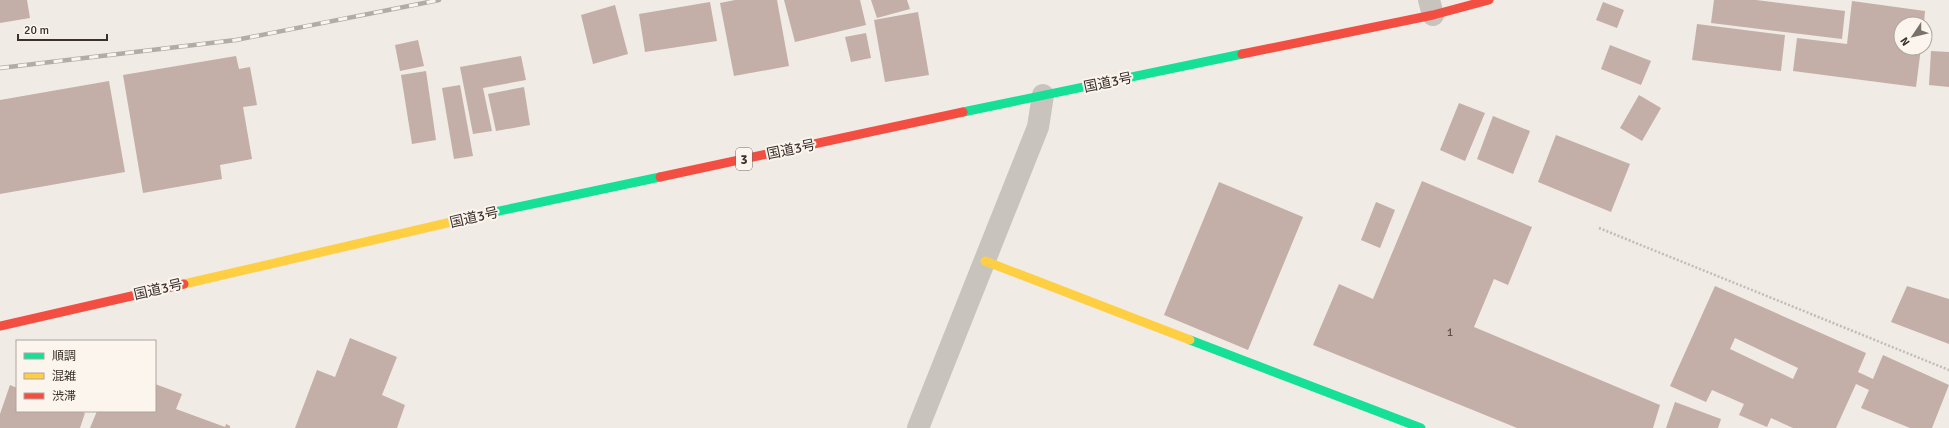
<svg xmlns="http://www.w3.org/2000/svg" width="1949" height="428" font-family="Signika,'Noto Sans JP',sans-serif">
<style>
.building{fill:#c3afa7;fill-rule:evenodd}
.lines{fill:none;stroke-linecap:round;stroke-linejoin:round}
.path{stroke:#c2bbb6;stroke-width:2.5;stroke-dasharray:2 2;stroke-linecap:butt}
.street{stroke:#c9c3be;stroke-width:22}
.fast{stroke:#16e098;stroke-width:9}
.slow{stroke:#ffcf43;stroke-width:9}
.jam{stroke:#f24e42;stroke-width:9}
.rail-casing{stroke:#b1aca8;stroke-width:4.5}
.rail{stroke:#fbf5ee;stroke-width:3;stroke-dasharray:9;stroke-linecap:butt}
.labels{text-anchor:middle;stroke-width:4;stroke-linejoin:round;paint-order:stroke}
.number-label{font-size:12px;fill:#5d504a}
.shield{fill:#fbf5ee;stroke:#756b66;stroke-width:1}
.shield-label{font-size:13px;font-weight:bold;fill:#3b302b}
.street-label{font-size:14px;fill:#3b302b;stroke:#fbf5ee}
</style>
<rect width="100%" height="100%" fill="#f0ebe5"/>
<!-- building -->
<path class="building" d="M 0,0 L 27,0 L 30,18 L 0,23 Z
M 735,0 L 777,0 L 789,66 L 734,76 L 720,3 Z
M 784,0 L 860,0 L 866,25 L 795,42 Z
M 871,0 L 907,0 L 910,9 L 877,18 Z
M 1714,0 L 1756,0 L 1845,11 L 1842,39 L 1711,23 Z
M 1852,1 L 1925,11 L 1924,24 L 1901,24 L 1901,48 L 1921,48 L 1916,87 L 1793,71 L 1797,38 L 1847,44 Z
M 710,2 L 717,41 L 645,52 L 639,14 Z
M 1603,2 L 1624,10 L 1617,28 L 1596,20 Z
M 615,5 L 628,54 L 593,64 L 581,15 Z
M 918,12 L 929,75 L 885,82 L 874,20 Z
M 1697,24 L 1785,35 L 1781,71 L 1692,60 Z
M 866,33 L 871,58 L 851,62 L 845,37 Z
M 418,40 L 424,66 L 400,71 L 395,45 Z
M 1610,45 L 1651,61 L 1641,85 L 1601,69 Z
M 1931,51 L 1949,52 L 1949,87 L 1929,85 Z
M 236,56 L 239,69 L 250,67 L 257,105 L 243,107 L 252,159 L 220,165 L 222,179 L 143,193 L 123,75 Z
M 521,56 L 526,80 L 483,88 L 492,131 L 473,134 L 460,67 Z
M 426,71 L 436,140 L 412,144 L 401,75 Z
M 109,81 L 125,172 L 0,194 L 0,100 Z
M 460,85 L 473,156 L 454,159 L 442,88 Z
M 524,87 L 530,125 L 496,131 L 488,94 Z
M 1639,95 L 1661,108 L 1642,141 L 1620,128 Z
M 1459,103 L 1485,113 L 1465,161 L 1440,150 Z
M 1493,116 L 1530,131 L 1513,174 L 1477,159 Z
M 1556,135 L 1630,164 L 1611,212 L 1538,182 Z
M 1422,181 L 1532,227 L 1508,285 L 1494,279 L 1474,327 L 1660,405 L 1653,428 L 1517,428 L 1313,345 L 1339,284 L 1373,299 Z
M 1219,182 L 1303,217 L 1248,350 L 1164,315 Z
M 1376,202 L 1395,210 L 1380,248 L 1361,240 Z
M 1715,286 L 1866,353 L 1858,372 L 1873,379 L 1883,355 L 1949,385 L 1932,428 L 1910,428 L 1861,408 L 1869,390 L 1856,384 L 1836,428 L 1793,428 L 1771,418 L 1767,427 L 1739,415 L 1744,404 L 1712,390 L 1706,402 L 1670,386 ZM 1735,338 L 1798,368 L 1793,379 L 1730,349 Z
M 1907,286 L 1949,299 L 1949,344 L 1891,322 Z
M 350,338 L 397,357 L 382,395 L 405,405 L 397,428 L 295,428 L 317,370 L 335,377 Z
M 155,384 L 182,394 L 176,409 L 225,427 L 226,424 L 230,426 L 230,428 L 90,428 L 97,411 L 155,411 Z
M 10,385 L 17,388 L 17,411 L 80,411 L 85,413 L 80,428 L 0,428 L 0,414 Z
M 1675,402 L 1721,419 L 1718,428 L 1666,428 Z"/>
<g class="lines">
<!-- path -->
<path class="path" d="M 1599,228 L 1949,370"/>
<!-- street -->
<path class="street" d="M 1429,0 L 1433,15
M 918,428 L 1038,127 L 1043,95"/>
<!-- fast -->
<path class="fast" d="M 963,112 L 1242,54
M 490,213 L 660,177
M 1190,340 L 1421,428"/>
<!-- slow -->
<path class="slow" d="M 985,261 L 1190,340
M 184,284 L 490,213"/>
<!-- jam -->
<path class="jam" d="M 1242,54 L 1433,15 L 1489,0
M 660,177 L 963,112
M 0,326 L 184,284"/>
<defs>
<path id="rail" d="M 0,68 L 236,40 L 439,0"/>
</defs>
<!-- rail casing -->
<use href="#rail" class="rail-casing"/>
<!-- rail -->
<use href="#rail" class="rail"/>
</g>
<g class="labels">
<!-- number labels -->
<g class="number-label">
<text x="1450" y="336">1</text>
</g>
<!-- shield labels -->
<rect class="shield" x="736" y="148" width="16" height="22" rx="3"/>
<g class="shield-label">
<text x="744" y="164">3</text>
</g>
<!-- street labels -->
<g class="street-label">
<text transform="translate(1108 82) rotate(-12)" y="5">国道3号</text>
<text transform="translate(791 149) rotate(-12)" y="5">国道3号</text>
<text transform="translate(474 217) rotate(-13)" y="5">国道3号</text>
<text transform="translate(158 289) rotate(-13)" y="5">国道3号</text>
</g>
</g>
<!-- legend -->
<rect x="16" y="340" width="140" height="72" fill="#fbf5ee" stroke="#aea6a0"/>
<rect x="24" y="353" width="20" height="6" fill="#16e098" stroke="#aea6a0"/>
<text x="52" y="360" font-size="12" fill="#3b302b">順調</text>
<rect x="24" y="373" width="20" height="6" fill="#ffcf43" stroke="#aea6a0"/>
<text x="52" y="380" font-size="12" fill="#3b302b">混雑</text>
<rect x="24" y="393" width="20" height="6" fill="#f24e42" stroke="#aea6a0"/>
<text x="52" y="400" font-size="12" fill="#3b302b">渋滞</text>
<!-- north arrow -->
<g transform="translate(1913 36) rotate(235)"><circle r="19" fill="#fbf5ee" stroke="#aea6a0"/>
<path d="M0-3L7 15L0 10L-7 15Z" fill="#7a716c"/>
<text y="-6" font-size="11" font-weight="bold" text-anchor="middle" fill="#3b302b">N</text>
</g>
<!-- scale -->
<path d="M18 34v6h89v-6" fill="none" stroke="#3b302b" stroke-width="2"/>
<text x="24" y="34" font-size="12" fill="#3b302b" stroke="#fbf5ee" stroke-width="3" paint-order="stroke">20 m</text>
</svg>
